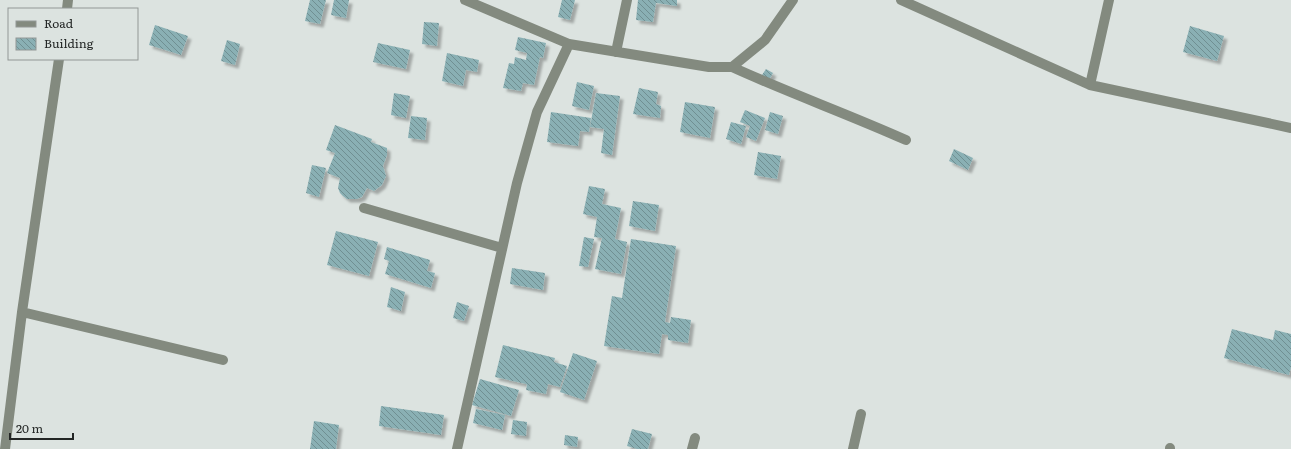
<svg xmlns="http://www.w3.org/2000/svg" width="1291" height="449" font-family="Literata,serif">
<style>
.building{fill:url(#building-back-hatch);filter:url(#shadow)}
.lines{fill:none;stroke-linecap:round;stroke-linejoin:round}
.minor{stroke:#838a7f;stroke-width:10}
</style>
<defs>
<pattern id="building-back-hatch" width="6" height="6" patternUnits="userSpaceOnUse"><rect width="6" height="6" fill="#8ab0b4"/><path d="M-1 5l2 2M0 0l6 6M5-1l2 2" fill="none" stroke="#708f92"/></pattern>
<filter id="shadow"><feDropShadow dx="3.5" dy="3.5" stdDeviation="1" flood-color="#0004"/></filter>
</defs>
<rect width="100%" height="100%" fill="#dce3e0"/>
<!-- building -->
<path class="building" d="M 310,0 L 326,0 L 320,24 L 305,21 Z
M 334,0 L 349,0 L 346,18 L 331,15 Z
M 562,0 L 575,0 L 570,20 L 558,17 Z
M 638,0 L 677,0 L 677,6 L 656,3 L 653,22 L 636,20 Z
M 424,22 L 439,23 L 437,46 L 422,44 Z
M 155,25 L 188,36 L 181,55 L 149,45 Z
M 1190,26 L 1224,36 L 1217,61 L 1183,52 Z
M 518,37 L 546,43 L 543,58 L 540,57 L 534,85 L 523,83 L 521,91 L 503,88 L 509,63 L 514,64 L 515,57 L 526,60 L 527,53 L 515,50 Z
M 227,40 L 240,44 L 235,65 L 221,61 Z
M 378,43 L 410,50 L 406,69 L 373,62 Z
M 447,53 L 479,60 L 477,72 L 466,70 L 463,86 L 442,81 Z
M 766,69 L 773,73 L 769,80 L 762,75 Z
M 577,82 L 594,86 L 589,110 L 572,106 Z
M 639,88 L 658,92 L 656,104 L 661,106 L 660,118 L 633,114 Z
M 394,93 L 410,96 L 406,118 L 391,115 Z
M 596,93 L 620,96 L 612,155 L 601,153 L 604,129 L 590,127 Z
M 685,102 L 715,107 L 710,138 L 680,132 Z
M 745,110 L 765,118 L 756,141 L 746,137 L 750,126 L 740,122 Z
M 551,112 L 591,118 L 589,132 L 580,131 L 578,146 L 547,142 Z
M 770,112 L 783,116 L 778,134 L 765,130 Z
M 411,116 L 427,118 L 425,140 L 408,138 Z
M 731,122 L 746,126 L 741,144 L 726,139 Z
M 335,125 L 372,139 L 371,142 L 387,148 L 387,155 L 383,166 L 386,176 L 382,185 L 374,191 L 367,188 L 362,197 L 357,199 L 347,199 L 343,196 L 340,193 L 338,188 L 340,178 L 327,173 L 335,153 L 326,150 Z
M 954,149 L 973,158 L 968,170 L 949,161 Z
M 758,152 L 781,156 L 777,179 L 754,175 Z
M 312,165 L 326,168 L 319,197 L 306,193 Z
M 589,186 L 605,189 L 602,204 L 621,208 L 615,239 L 627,242 L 621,274 L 595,269 L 602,238 L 594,237 L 597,217 L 583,214 Z
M 633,201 L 659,205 L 655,231 L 629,226 Z
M 336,231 L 378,242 L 369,276 L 327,265 Z
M 584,237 L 594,239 L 588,267 L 579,266 Z
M 631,239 L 676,246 L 665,322 L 670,323 L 671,317 L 691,320 L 688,343 L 668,340 L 668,335 L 662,334 L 659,354 L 604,346 L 612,296 L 622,298 Z
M 387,247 L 430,260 L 427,271 L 435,273 L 431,288 L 385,274 L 389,261 L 384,259 Z
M 512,268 L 545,273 L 543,290 L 510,284 Z
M 391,287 L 405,292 L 401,311 L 387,307 Z
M 457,302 L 469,306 L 464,321 L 453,318 Z
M 1232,329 L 1273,340 L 1275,330 L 1291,334 L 1291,367 L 1289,375 L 1224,358 Z
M 503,345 L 555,358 L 554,362 L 567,366 L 560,387 L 548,384 L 546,394 L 526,390 L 527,385 L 526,384 L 495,377 Z
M 573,353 L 597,361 L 584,400 L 560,392 Z
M 480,379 L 519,390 L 511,416 L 472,405 Z
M 381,406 L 444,415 L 441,435 L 379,426 Z
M 476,409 L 505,415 L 502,430 L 473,423 Z
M 513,420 L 527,422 L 526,436 L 511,434 Z
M 314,421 L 339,425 L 336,449 L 310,449 Z
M 632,429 L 652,434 L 648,449 L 637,449 L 627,446 Z
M 565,435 L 578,437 L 577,447 L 564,445 Z"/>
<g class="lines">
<!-- minor -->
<path class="minor" d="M 465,0 L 569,44 L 709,67 L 732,67 L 765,40 L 793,0
M 901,0 L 1090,85 L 1291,128
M 67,9 L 68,0
M 616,52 L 627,0
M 732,67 C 789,93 848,114 906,140
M 1090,85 L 1109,0
M 364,208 L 502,248
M 22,312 L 223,360
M 5,449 L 22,312 L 59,59
M 457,449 L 517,183 L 537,112 L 569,44
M 692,449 L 695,438
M 853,449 L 861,414
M 1170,449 L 1170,448"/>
</g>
<!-- legend -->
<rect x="8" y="8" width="130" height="52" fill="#dce3e0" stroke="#929795"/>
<rect x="16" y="21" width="20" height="6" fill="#838a7f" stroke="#929795"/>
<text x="44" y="28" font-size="12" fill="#232625">Road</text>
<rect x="16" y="38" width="20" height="12" fill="url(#building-back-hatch)" stroke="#929795"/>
<text x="44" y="48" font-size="12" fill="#232625">Building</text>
<!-- scale -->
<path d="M10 433v6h63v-6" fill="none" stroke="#232625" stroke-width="2"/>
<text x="16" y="433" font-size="12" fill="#232625" stroke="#dce3e0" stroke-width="3" paint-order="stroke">20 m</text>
</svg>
